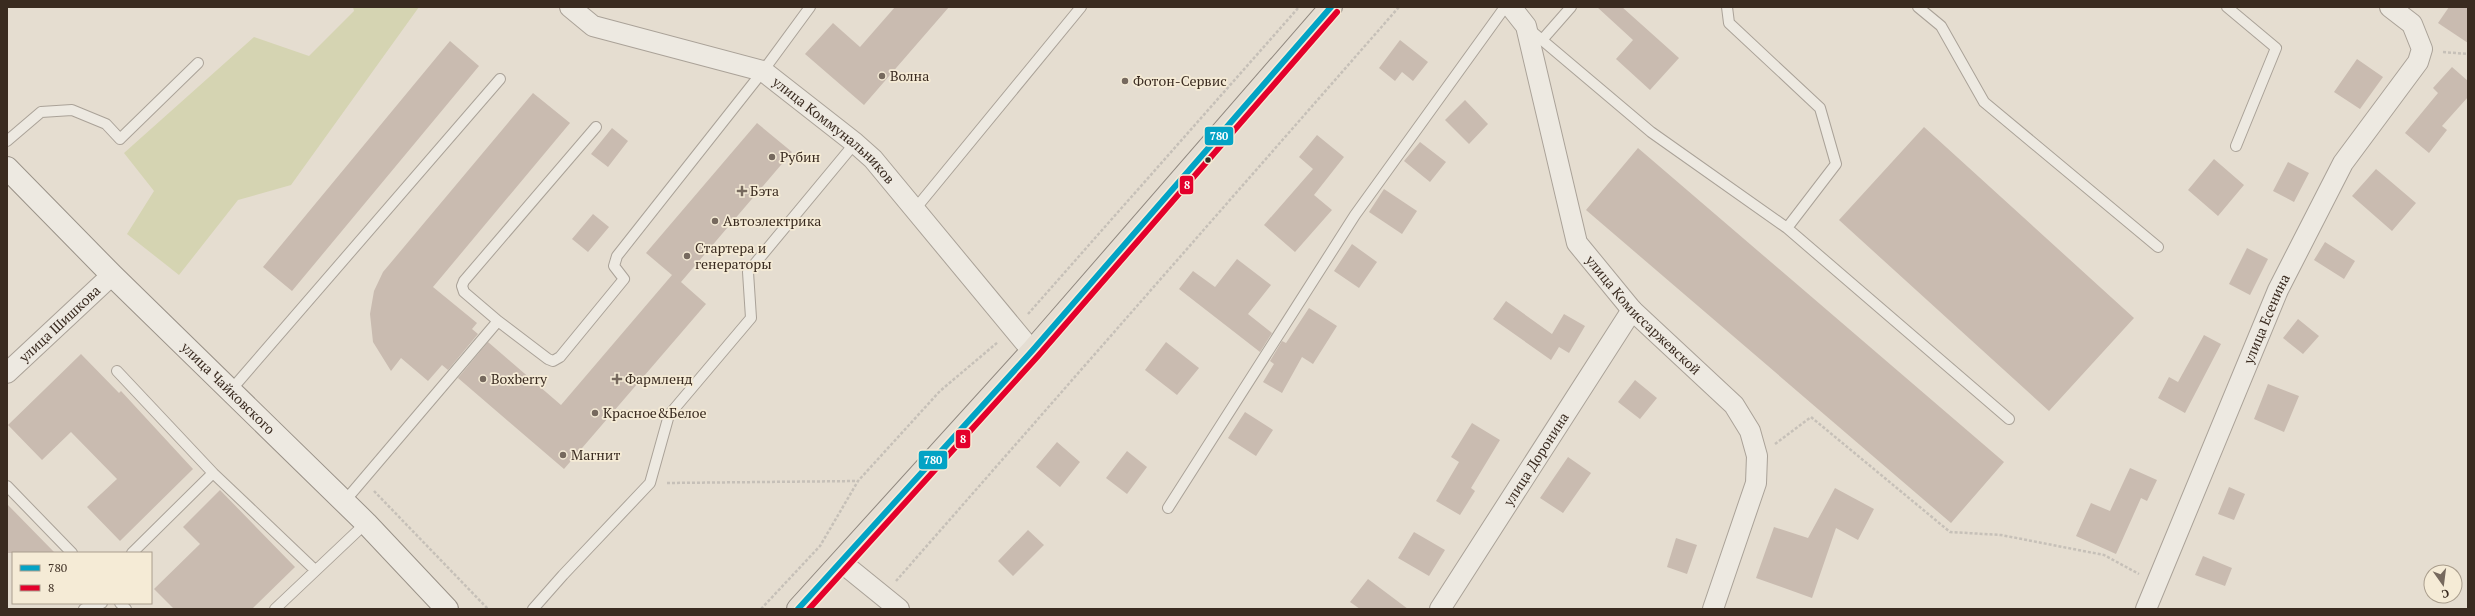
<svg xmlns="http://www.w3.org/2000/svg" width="2475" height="616" font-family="'PT Serif',serif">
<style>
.green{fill:#d5d4b2}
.building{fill:#c9bbb0}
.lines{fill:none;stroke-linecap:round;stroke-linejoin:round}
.lane-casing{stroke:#aaa298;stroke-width:12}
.street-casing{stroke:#aaa298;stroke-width:22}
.secondary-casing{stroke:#9a9288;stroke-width:24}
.primary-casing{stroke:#90887f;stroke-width:24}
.path{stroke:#c6c0b8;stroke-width:2.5;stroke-dasharray:3 2;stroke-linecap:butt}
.lane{stroke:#ede9e1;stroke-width:10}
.street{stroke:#ede9e1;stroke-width:20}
.secondary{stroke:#ede9e1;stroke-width:22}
.primary{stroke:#e5ded3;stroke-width:22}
.bus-1-casing{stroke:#f5ebd6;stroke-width:9}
.bus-2-casing{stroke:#f5ebd6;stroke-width:9}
.bus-1{stroke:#03a3c5;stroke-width:6}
.bus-2{stroke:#e4002b;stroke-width:6}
.poi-dot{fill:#76695e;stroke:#f5ebd6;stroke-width:1.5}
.bus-dot{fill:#3a2b20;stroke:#f5ebd6;stroke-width:1.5}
.labels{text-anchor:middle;stroke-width:3.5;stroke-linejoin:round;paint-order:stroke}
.poi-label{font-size:14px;fill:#3a2b20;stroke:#f5ebd6;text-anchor:start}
.street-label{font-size:14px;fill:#3a2b20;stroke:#f5ebd6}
.line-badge{stroke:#f5ebd6;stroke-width:1.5}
.badge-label{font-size:11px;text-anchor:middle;font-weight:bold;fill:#fff}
</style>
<rect width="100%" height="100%" fill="#e5ddd0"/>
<!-- green -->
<path class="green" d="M 353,7 L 419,7 L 291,185 L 238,200 L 179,275 L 127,234 L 154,191 L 124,153 L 254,37 L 309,56 L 354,11 Z"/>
<!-- building -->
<path class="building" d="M 895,7 L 949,7 L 864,105 L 805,54 L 833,23 L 860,47 Z
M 1597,7 L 1622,7 L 1679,58 L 1650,90 L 1616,59 L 1633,40 Z
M 2449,7 L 2468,7 L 2468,43 L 2438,23 Z
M 1400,40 L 1428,62 L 1413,81 L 1402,72 L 1395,81 L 1379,68 Z
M 450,41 L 479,66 L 292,291 L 263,267 Z
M 2357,59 L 2383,77 L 2360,109 L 2334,92 Z
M 2452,67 L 2468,81 L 2468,97 L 2442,126 L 2447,130 L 2429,153 L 2405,133 L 2438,93 L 2433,88 Z
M 533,93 L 570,123 L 433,287 L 477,323 L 472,329 L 478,334 L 448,370 L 442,365 L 428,381 L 401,358 L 391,371 L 373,342 L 370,314 L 374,291 L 383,272 Z
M 1465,100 L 1488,124 L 1469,144 L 1445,120 Z
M 757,123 L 792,152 L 681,282 L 706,304 L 564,469 L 458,378 L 488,342 L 561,405 L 672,275 L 646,253 Z
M 1924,127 L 2134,318 L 2049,411 L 1839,220 Z
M 612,128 L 628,141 L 608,167 L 591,154 Z
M 1317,135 L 1344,157 L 1314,195 L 1332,210 L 1295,252 L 1264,225 L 1313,169 L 1299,157 Z
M 1420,142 L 1446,162 L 1430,182 L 1404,161 Z
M 1638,148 L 2004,462 L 1951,523 L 1586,210 Z
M 2214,159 L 2244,185 L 2218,216 L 2188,190 Z
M 2288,162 L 2309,173 L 2294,202 L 2273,191 Z
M 2376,169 L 2416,203 L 2392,231 L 2352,196 Z
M 1384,189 L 1417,211 L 1402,234 L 1369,212 Z
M 593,214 L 609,227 L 588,252 L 572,239 Z
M 2325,242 L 2355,261 L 2344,279 L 2314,260 Z
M 1352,244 L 1377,262 L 1359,288 L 1334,271 Z
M 2247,248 L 2268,259 L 2250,295 L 2229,284 Z
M 1237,259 L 1271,285 L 1248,314 L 1272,333 L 1260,352 L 1179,289 L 1193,271 L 1215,287 Z
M 1506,301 L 1552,334 L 1564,314 L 1585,326 L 1569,353 L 1559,347 L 1551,360 L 1493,319 Z
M 1309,308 L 1337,326 L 1313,364 L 1302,357 L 1282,393 L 1263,382 L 1274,364 L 1270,361 L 1282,341 L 1286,343 Z
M 2298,319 L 2319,336 L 2303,354 L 2283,338 Z
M 2204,335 L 2221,344 L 2185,413 L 2158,398 L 2169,377 L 2178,382 Z
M 1166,342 L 1199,368 L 1177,395 L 1145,370 Z
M 81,354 L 119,393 L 121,391 L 193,469 L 120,541 L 87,507 L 117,479 L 71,432 L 42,460 L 8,425 Z
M 1635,380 L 1657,398 L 1640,419 L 1618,402 Z
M 2268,384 L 2299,396 L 2284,432 L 2254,419 Z
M 1245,412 L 1273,430 L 1256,456 L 1228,438 Z
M 1472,423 L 1500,440 L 1471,488 L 1475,491 L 1460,515 L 1436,501 L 1459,462 L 1451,457 Z
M 1057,442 L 1080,462 L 1060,487 L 1036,467 Z
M 1127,451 L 1147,467 L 1127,494 L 1106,478 Z
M 1568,457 L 1591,473 L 1563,513 L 1540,498 Z
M 2130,468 L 2157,480 L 2147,501 L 2141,498 L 2116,554 L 2076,536 L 2091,503 L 2110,511 Z
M 2229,487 L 2245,494 L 2234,520 L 2218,514 Z
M 1835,488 L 1874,509 L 1858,540 L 1836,528 L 1812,598 L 1756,578 L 1774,527 L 1808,538 Z
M 220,490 L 295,567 L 252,609 L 174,609 L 154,589 L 200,544 L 183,527 Z
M 7,504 L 55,553 L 7,553 Z
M 1028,530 L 1044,545 L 1013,576 L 998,561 Z
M 1414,532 L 1445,550 L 1429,576 L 1398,558 Z
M 1676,538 L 1697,545 L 1687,574 L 1667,567 Z
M 2203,556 L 2232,568 L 2225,586 L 2195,575 Z
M 1368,579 L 1408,609 L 1360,609 L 1350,602 Z"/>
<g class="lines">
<defs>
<path id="lane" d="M 1918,7 L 1941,26 L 1984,102 L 2158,247
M 2227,7 L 2276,48 L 2236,146
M 1529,29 L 1651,132 L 1787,228 L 1836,164 L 1820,108 L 1729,23 L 1727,7
M 1542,40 L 1571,7
M 7,141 L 41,112 L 72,110 L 106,124 L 120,139 L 198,63
M 916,208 L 1081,7
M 1787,228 L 2009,419
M 498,321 L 464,292 L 462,286 L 464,281 L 596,127
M 117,371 L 213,473 L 132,553
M 231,390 L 500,79
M 213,473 L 315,570
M 7,486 L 72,553
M 344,502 L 498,321 L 548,359 L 553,361 L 560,357 L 624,279 L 614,266 L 617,256 L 763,71 L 810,7
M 1168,508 L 1355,215 L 1505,7
M 120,603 L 126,609
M 84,609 L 102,603
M 275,609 L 366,523
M 533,609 L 563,575 L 650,483 L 669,415 L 751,318 L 748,272 L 855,143"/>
<g id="street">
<path id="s1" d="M 570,7 L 593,26 L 763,71 L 855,143 L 873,159 L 1032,351"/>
<path id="s2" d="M 1511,7 L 1526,26 L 1577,243 L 1632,310 L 1734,405 L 1750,431 L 1757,456 L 1756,483 L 1713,609"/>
<path id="s3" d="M 7,373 L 112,275"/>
<path d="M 841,562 L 899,609"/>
<path id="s4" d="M 1440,609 L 1632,310"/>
<path id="s5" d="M 2146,609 L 2278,290 L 2343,163 L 2418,62 L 2422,49 L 2412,24 L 2390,7"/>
</g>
<g id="secondary">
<path id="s6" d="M 7,168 L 112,275 L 366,523 L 447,609"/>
</g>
<path id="primary" d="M 798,609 L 1032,351 L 1331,7"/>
</defs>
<!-- lane casing -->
<use href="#lane" class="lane-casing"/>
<!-- street casing -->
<use href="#street" class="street-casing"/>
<!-- secondary casing -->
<use href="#secondary" class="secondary-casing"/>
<!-- primary casing -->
<use href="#primary" class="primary-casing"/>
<!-- path -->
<path class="path" d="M 2443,52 L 2468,54
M 1028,314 L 1299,7
M 1775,444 L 1811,417 L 1950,532 L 2001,535 L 2104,555 L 2139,574
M 667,483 L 858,481
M 374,491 L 488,609
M 896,581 L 1399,7
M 761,609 L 820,546 L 858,481 L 940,391 L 998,342"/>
<!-- lane -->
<use href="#lane" class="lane"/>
<!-- street -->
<use href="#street" class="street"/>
<!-- secondary -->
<use href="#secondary" class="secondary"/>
<!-- primary -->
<use href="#primary" class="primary"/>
<defs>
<path id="bus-1" d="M 798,609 L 1032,351 L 1331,7"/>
<path id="bus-2" d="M 809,609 L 1038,356 L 1337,12"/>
</defs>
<!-- bus-1 casing -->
<use href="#bus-1" class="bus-1-casing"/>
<!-- bus-2 casing -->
<use href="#bus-2" class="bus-2-casing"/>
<!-- bus-1 -->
<use href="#bus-1" class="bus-1"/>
<!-- bus-2 -->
<use href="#bus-2" class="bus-2"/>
</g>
<!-- markers -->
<g class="poi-dot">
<circle cx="882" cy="76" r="4"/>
<circle cx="1125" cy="81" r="4"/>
<circle cx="772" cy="157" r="4"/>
<path d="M740 185h4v4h4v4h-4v4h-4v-4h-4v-4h4z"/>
<circle cx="715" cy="221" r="4"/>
<circle cx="687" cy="256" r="4"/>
<circle cx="483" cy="379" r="4"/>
<path d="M615 373h4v4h4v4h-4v4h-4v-4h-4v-4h4z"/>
<circle cx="595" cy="413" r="4"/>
<circle cx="563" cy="455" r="4"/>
</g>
<circle class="bus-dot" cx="1208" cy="160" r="3.5"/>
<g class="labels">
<!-- poi labels -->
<g class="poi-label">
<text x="890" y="81">Волна</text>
<text x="1133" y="86">Фотон-Сервис</text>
<text x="780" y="162">Рубин</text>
<text x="750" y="196">Бэта</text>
<text x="723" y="226">Автоэлектрика</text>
<text x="695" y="253">Стартера и<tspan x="695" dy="16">генераторы</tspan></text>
<text x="491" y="384">Boxberry</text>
<text x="625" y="384">Фармленд</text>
<text x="603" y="418">Красное&amp;Белое</text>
<text x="571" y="460">Магнит</text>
</g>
<!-- street labels -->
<g class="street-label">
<text dy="5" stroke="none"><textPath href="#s1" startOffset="298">улица Коммунальников</textPath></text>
<text dy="5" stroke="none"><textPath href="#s2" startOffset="345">улица Комиссаржевской</textPath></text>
<text dy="5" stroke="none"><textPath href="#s5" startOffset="314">улица Есенина</textPath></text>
<text dy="5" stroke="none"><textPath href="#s3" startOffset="72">улица Шишкова</textPath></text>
<text dy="5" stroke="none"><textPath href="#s6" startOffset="312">улица Чайковского</textPath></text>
<text dy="5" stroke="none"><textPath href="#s4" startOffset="178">улица Доронина</textPath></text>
</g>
</g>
<g class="line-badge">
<rect x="1204" y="126" width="30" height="20" rx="4" fill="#03a3c5"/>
<rect x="1179" y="175" width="15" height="20" rx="4" fill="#e4002b"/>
<rect x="955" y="429" width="16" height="20" rx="4" fill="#e4002b"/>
<rect x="918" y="450" width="30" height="20" rx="4" fill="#03a3c5"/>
</g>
<g class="badge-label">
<text x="1219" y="140">780</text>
<text x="1187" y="189">8</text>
<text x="963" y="443">8</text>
<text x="933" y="464">780</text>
</g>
<!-- border -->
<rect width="2475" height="616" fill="none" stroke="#3a2b20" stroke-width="16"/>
<!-- legend -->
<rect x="12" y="552" width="140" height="52" fill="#f5ebd6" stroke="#aa9e8d"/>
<rect x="20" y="565" width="20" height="6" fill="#03a3c5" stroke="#aa9e8d"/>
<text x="48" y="572" font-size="12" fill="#3a2b20">780</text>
<rect x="20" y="585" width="20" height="6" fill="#e4002b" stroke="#aa9e8d"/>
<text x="48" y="592" font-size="12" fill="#3a2b20">8</text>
<!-- north arrow -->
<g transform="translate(2443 584) rotate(166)"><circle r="19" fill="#f5ebd6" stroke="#aa9e8d"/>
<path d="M0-3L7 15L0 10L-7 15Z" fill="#76695e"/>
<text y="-6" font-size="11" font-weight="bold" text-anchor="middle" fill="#3a2b20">С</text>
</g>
</svg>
